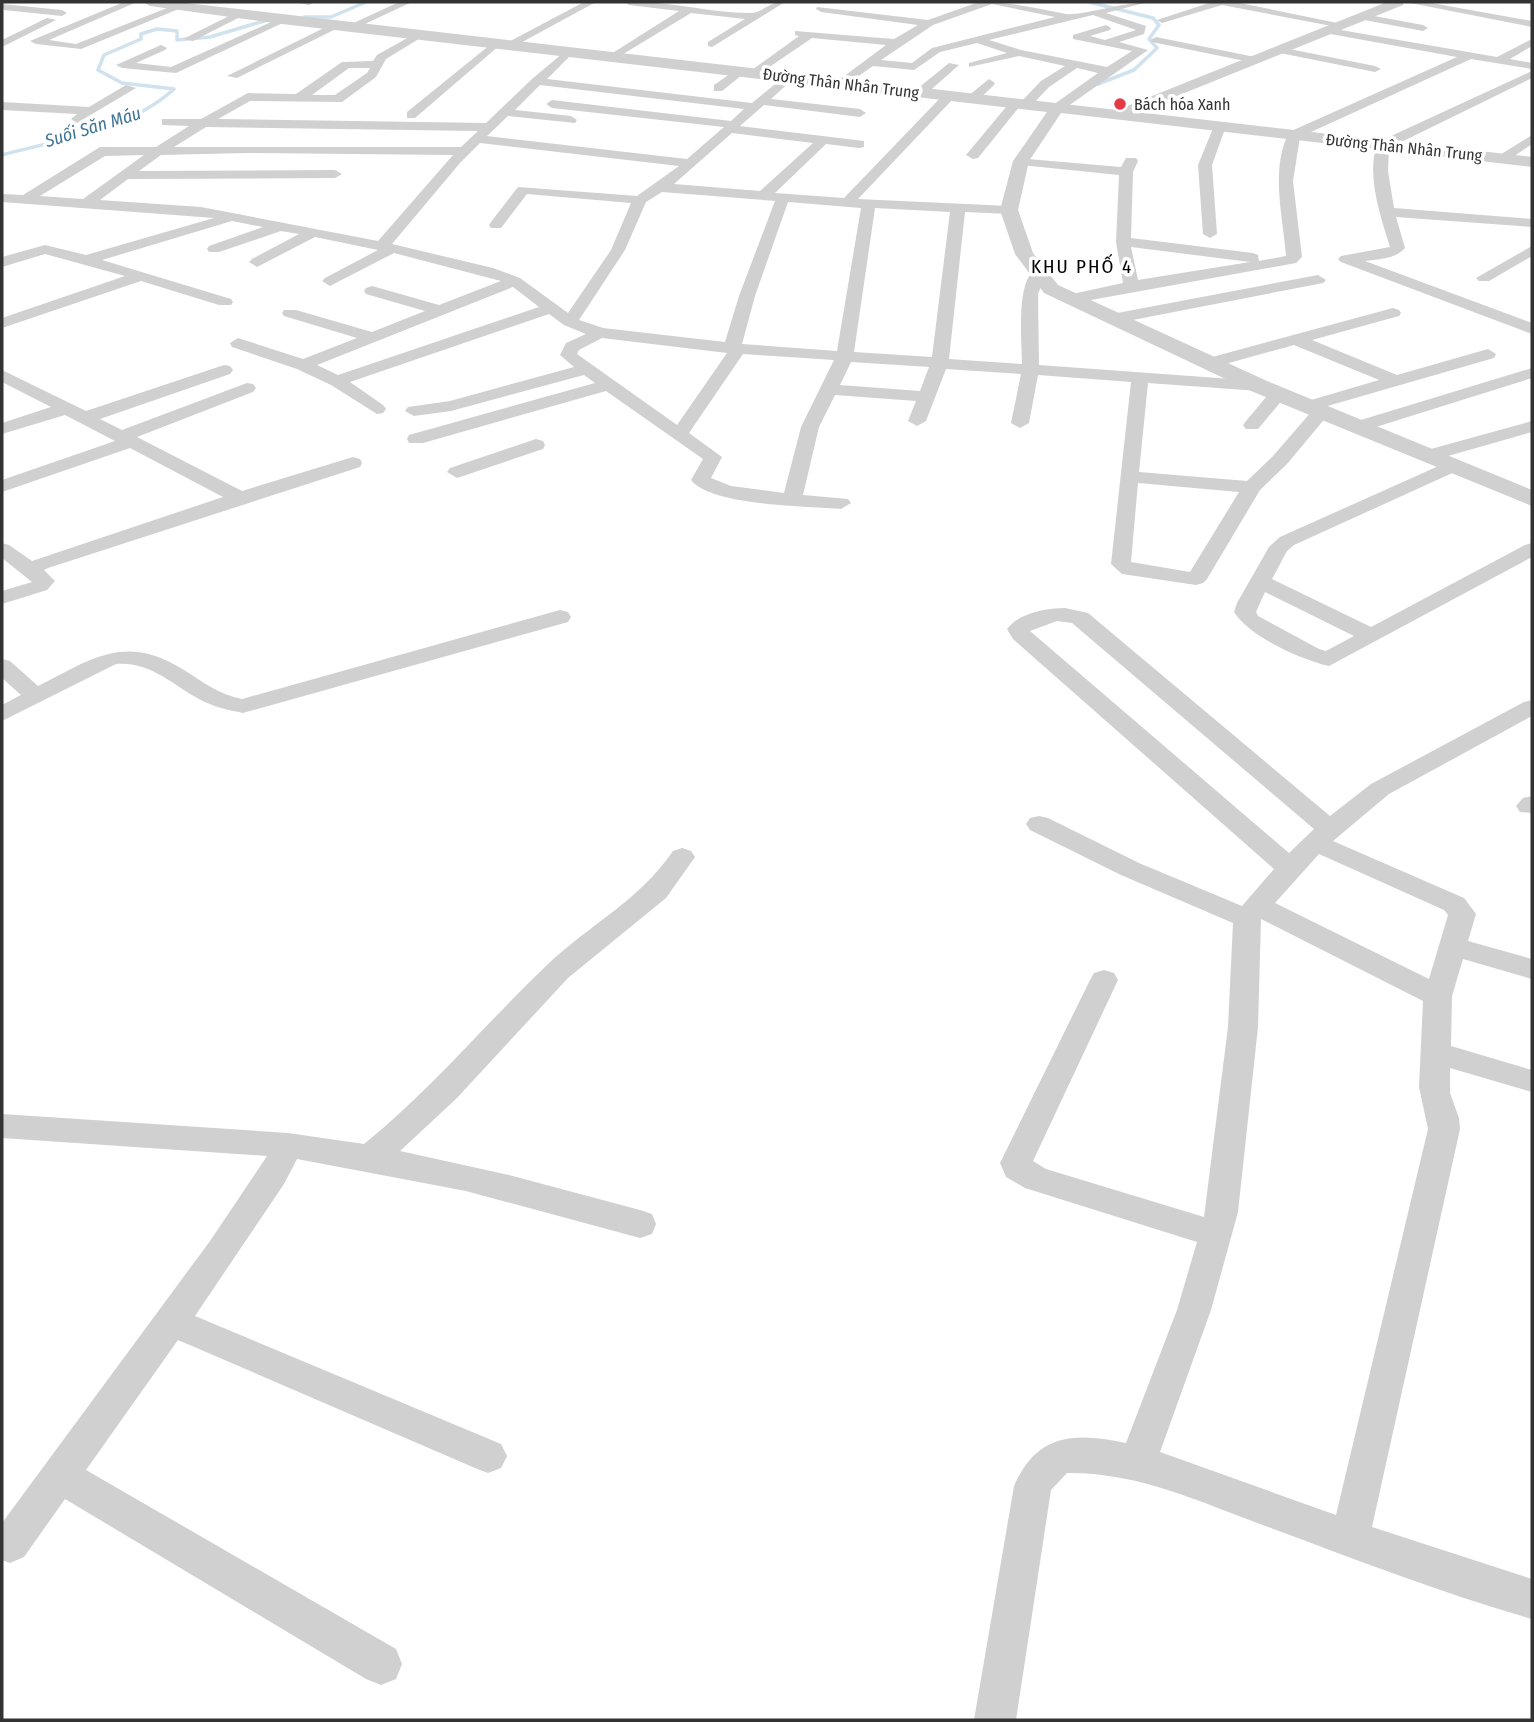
<svg xmlns="http://www.w3.org/2000/svg" width="1534" height="1722" font-family="'Fira Sans Condensed',sans-serif">
<style>
.lines{fill:none;stroke-linecap:round;stroke-linejoin:round}
.stream{stroke:#cfe2ee;stroke-width:3.5}
.minor{fill:#d0d0d0;fill-rule:evenodd}
.tertiary{fill:#d0d0d0;fill-rule:evenodd}
.poi-dot{fill:#e63946;stroke:#fff;stroke-width:2.5}
.labels{text-anchor:middle;stroke-width:7;stroke-linejoin:round;paint-order:stroke}
.far-street-label{font-size:16px;fill:#333;stroke:#fff}
.far-poi-label{font-size:16px;fill:#333;stroke:#fff;text-anchor:start}
.far-water-label{font-size:18px;font-style:italic;fill:#3f7597;stroke:#fff}
.far-quarter-label{font-size:19px;letter-spacing:2px;fill:#000;stroke:#fff}
</style>
<rect width="100%" height="100%" fill="#fff"/>
<g class="lines">
<!-- stream -->
<path class="stream" d="M 1089,2 L 1153,18 L 1159,25 L 1149,39 L 1157,48 L 1134,70 L 1098,84
M 304,17 L 331,17 L 366,2
M 2,155 C 60,139 128,131 174,89 L 122,83 L 98,70 L 104,55 L 141,39 L 141,34 L 157,29 L 177,31 L 177,40 L 210,37 L 271,19"/>
<!-- minor -->
<path class="minor" d="M 124,2 L 137,2 L 49,40 L 76,44 L 177,4 L 186,6 L 81,49 L 36,44 L 30,41 Z
M 294,2 L 314,2 L 309,5 Z
M 399,2 L 412,2 L 354,29 L 345,27 Z
M 584,2 L 596,2 L 513,47 L 503,45 Z
M 624,2 C 666,0 708,13 750,13 C 763,13 769,1 785,2 L 712,47 L 708,46 L 708,42 L 745,19 L 691,13 L 615,59 L 611,58 L 611,54 L 679,11 L 629,5 Z
M 979,2 C 1010,2 1037,8 1066,14 C 1081,16 1126,2 1148,2 L 1106,13 L 1146,26 L 1144,34 L 1119,42 L 1148,50 L 1061,111 L 1053,111 L 1053,105 L 1098,73 L 1077,68 L 1049,87 L 1029,108 L 1020,106 L 978,158 L 973,159 L 966,155 L 1011,101 L 1020,103 L 1041,81 L 1065,66 L 1019,56 L 969,67 L 969,63 L 1007,53 L 977,43 L 940,52 L 914,70 L 873,66 L 843,87 L 837,83 L 839,80 L 886,45 L 812,38 L 759,74 L 749,72 L 799,36 L 795,35 L 795,31 L 894,39 L 918,25 L 821,12 L 816,9 L 817,7 L 928,20 ZM 992,4 L 1055,17 L 932,48 L 912,63 L 881,60 L 933,25 ZM 1093,15 L 1136,30 L 1105,40 L 1090,36 L 1110,30 L 1111,28 L 1106,25 L 1073,35 L 1073,39 L 1132,51 L 1107,67 L 1021,50 L 989,40 Z
M 1212,2 L 1235,2 L 1347,25 L 1342,28 L 1222,5 L 1162,23 L 1157,20 Z
M 1405,2 L 1426,2 L 1532,21 L 1532,27 Z
M 2,4 L 62,10 L 67,13 L 62,16 L 4,10 Z
M 237,12 L 246,14 L 193,41 L 183,39 Z
M 1363,14 L 1423,25 L 1428,28 L 1423,31 L 1359,19 L 1359,15 Z
M 47,18 L 56,20 L 2,47 L 2,40 Z
M 280,18 L 289,20 L 176,73 L 122,68 L 116,65 L 161,45 L 167,48 L 165,50 L 136,63 L 171,67 Z
M 336,22 L 340,23 L 340,27 L 237,78 L 227,76 Z
M 1329,28 L 1497,57 L 1532,39 L 1532,46 L 1510,59 L 1532,63 L 1532,69 L 1471,59 L 1300,137 L 1293,181 L 1302,257 L 1296,263 L 1069,304 L 1063,302 L 1061,299 L 1063,296 L 1123,283 L 1116,242 L 1119,175 L 1021,165 L 1016,164 L 1016,158 L 1121,167 L 1126,158 L 1136,158 L 1138,161 L 1133,172 L 1131,238 L 1253,253 L 1258,255 L 1259,261 L 1286,256 C 1283,216 1270,170 1289,132 L 1457,57 L 1325,33 L 1325,29 ZM 1131,247 L 1250,262 L 1138,280 Z
M 418,32 L 422,33 L 422,37 L 386,59 L 376,77 L 342,102 L 250,101 L 218,119 L 486,123 L 532,79 L 569,48 L 575,51 L 547,79 L 752,103 L 790,72 L 794,74 L 794,78 L 771,99 L 860,109 L 866,113 L 860,117 L 764,105 L 740,126 L 864,141 L 864,147 L 859,148 L 826,144 L 775,193 L 844,198 L 945,93 L 953,93 L 953,99 L 858,199 L 1009,206 L 1016,210 L 1009,214 L 965,212 L 949,359 L 1022,364 C 1022,344 1015,275 1038,269 L 1046,274 L 1038,294 L 1039,365 L 1259,381 L 1268,386 L 1259,391 L 1148,383 L 1139,472 L 1247,481 L 1273,456 L 1312,411 L 1301,411 L 1298,407 L 1301,403 L 1379,380 L 1294,345 L 1211,368 L 1205,367 L 1202,363 L 1205,359 L 1393,308 L 1399,310 L 1401,313 L 1399,316 L 1312,340 L 1397,375 L 1488,349 L 1496,354 L 1494,358 L 1324,407 L 1330,412 L 1327,416 L 1287,464 L 1260,490 L 1207,579 L 1203,583 L 1196,585 L 1122,574 L 1111,564 L 1131,382 L 1038,375 L 1029,423 L 1020,428 L 1011,423 L 1021,374 L 946,369 L 926,421 L 917,426 L 908,421 L 916,401 L 835,395 L 819,427 L 803,495 L 848,499 L 851,503 L 841,509 C 808,506 711,506 691,480 L 703,459 L 606,391 L 423,443 L 409,443 L 407,439 L 409,435 L 595,383 L 584,375 L 451,411 L 414,416 L 405,411 L 408,407 L 450,401 L 574,367 L 560,355 L 566,343 L 586,334 L 564,325 L 549,314 L 350,382 L 383,405 L 386,409 L 383,413 L 377,414 L 331,385 L 297,369 L 232,347 L 230,343 L 238,338 L 303,359 L 357,338 L 284,316 L 282,313 L 284,310 L 296,310 L 372,332 L 425,311 L 366,294 L 364,291 L 366,288 L 372,286 L 439,305 L 501,281 L 394,253 L 330,286 L 322,281 L 325,278 L 378,250 L 315,237 L 257,267 L 249,262 L 252,259 L 299,234 L 281,231 L 219,252 L 209,252 L 207,249 L 209,246 L 263,227 L 232,221 L 102,260 L 231,299 L 233,302 L 231,305 L 219,305 L 141,281 L 2,328 L 2,318 L 125,276 L 45,254 L 2,267 L 2,257 L 45,245 L 86,255 L 214,218 L 2,202 L 2,194 L 23,195 L 100,147 L 156,147 L 189,126 L 162,125 L 162,119 L 201,119 L 248,93 L 296,94 L 342,62 L 373,61 L 377,55 ZM 349,68 L 370,68 L 367,73 L 335,95 L 312,95 ZM 540,85 L 744,109 L 731,121 L 552,100 L 546,104 L 552,108 L 724,127 L 687,159 L 487,136 L 508,116 L 575,123 L 577,120 L 571,116 L 515,110 ZM 206,127 L 478,131 L 461,147 L 174,147 ZM 732,133 L 813,143 L 760,191 L 674,184 ZM 480,143 L 679,166 L 637,196 L 518,187 L 491,222 L 489,225 L 491,228 L 501,228 L 527,194 L 631,203 L 611,250 L 568,313 L 520,278 L 493,268 L 392,244 L 460,163 ZM 247,153 L 453,155 L 378,241 L 201,207 L 100,200 L 128,179 L 335,178 L 342,174 L 335,170 L 139,171 L 161,155 ZM 144,155 L 83,199 L 40,196 L 105,156 ZM 662,192 L 775,201 L 739,296 L 725,342 L 603,328 L 579,320 L 625,250 L 646,202 ZM 788,202 L 861,208 L 837,351 L 742,344 L 755,296 ZM 875,208 L 950,212 L 932,357 L 854,352 ZM 513,287 L 539,307 L 338,375 L 317,365 ZM 602,338 L 727,353 L 677,425 L 577,354 L 579,350 ZM 743,354 L 834,360 L 801,427 L 784,493 L 731,486 L 711,478 L 722,457 L 689,433 ZM 851,362 L 929,367 L 920,391 L 840,385 ZM 1138,483 L 1239,492 L 1190,572 L 1131,562 Z
M 1156,37 L 1255,57 L 1261,60 L 1255,63 L 1152,42 L 1150,40 Z
M 496,40 L 500,41 L 500,45 L 415,118 L 407,118 L 407,112 Z
M 1279,47 L 1375,66 L 1381,69 L 1375,72 L 1275,52 L 1273,50 Z
M 949,63 L 959,65 L 925,95 L 917,95 L 917,89 Z
M 737,69 L 747,71 L 722,91 L 714,91 L 714,85 Z
M 1532,71 L 1532,78 L 1389,148 L 1388,171 L 1394,208 L 1532,219 L 1532,227 L 1396,217 L 1405,248 C 1396,259 1379,259 1365,261 L 1532,323 L 1532,334 L 1341,262 L 1338,259 L 1341,256 L 1390,247 C 1381,217 1365,174 1378,142 Z
M 989,79 L 995,83 L 993,86 L 976,102 L 968,102 L 968,96 Z
M 126,85 L 136,88 L 77,123 L 71,119 L 77,114 L 2,110 L 2,102 L 89,107 Z
M 1220,122 L 1226,126 L 1212,165 L 1217,234 L 1210,238 L 1203,234 L 1198,165 L 1214,126 Z
M 1532,135 L 1532,144 L 1507,161 L 1502,162 L 1495,158 Z
M 1532,246 L 1532,256 L 1489,281 L 1479,281 L 1476,278 Z
M 1318,275 L 1326,280 L 1323,283 L 1112,324 L 1104,319 L 1112,314 Z
M 224,365 L 230,366 L 233,370 L 230,374 L 100,419 L 122,430 L 247,383 L 253,384 L 256,388 L 253,392 L 137,437 L 242,491 L 353,457 L 360,459 L 362,463 L 360,467 L 48,568 L 44,570 L 55,581 L 47,590 L 2,604 L 2,591 L 32,582 L 2,558 L 2,543 L 9,545 L 32,561 L 223,497 L 130,448 L 2,492 L 2,480 L 115,441 L 65,415 L 2,434 L 2,423 L 51,407 L 2,382 L 2,370 L 86,411 Z
M 1532,368 L 1532,378 L 1363,431 L 1357,432 L 1348,427 L 1351,423 Z
M 1278,389 L 1284,390 L 1287,394 L 1284,398 L 1258,429 L 1246,429 L 1243,425 L 1246,421 L 1272,390 Z
M 1532,421 L 1532,432 L 1427,462 L 1418,456 L 1420,452 Z
M 536,439 L 543,441 L 545,445 L 543,449 L 457,478 L 447,472 L 450,468 Z
M 1452,460 L 1459,462 L 1461,466 L 1459,470 L 1294,545 L 1287,551 L 1272,579 L 1371,627 L 1525,545 L 1532,543 L 1532,557 L 1329,666 C 1300,659 1250,637 1234,612 L 1237,603 L 1269,547 L 1280,537 ZM 1265,592 L 1354,636 L 1326,651 L 1319,649 L 1258,616 L 1256,612 Z
M 1065,608 L 1088,613 L 1330,816 L 1371,784 L 1524,702 L 1532,700 L 1532,716 L 1389,794 L 1333,841 L 1464,898 L 1476,914 L 1468,941 L 1532,959 L 1532,979 L 1463,959 L 1452,996 L 1451,1046 L 1532,1070 L 1532,1092 L 1450,1068 L 1450,1093 L 1459,1118 L 1460,1129 L 1372,1527 L 1532,1579 L 1532,1619 C 1444,1594 1357,1560 1271,1528 C 1204,1504 1140,1472 1067,1473 L 1051,1490 L 1016,1720 L 974,1720 L 1014,1486 C 1037,1433 1075,1432 1126,1443 L 1177,1310 L 1197,1242 L 1025,1188 L 1006,1177 L 1000,1163 L 1090,980 L 1094,973 L 1104,970 L 1114,973 L 1118,980 L 1033,1161 L 1046,1169 L 1204,1217 L 1228,1027 L 1233,923 L 1121,875 L 1030,830 L 1026,824 L 1030,818 L 1039,816 L 1048,818 L 1139,863 L 1242,906 L 1274,869 L 1013,639 L 1007,629 C 1019,613 1046,608 1065,608 ZM 1057,621 L 1072,623 L 1314,829 L 1289,853 L 1030,631 ZM 1319,854 L 1444,910 L 1448,915 L 1429,979 L 1275,903 ZM 1261,919 L 1423,1001 L 1419,1087 L 1428,1129 L 1336,1515 L 1160,1452 L 1211,1310 L 1238,1212 L 1258,1027 Z
M 560,610 L 568,612 L 571,617 L 568,622 L 243,713 C 228,710 214,707 201,700 C 172,685 151,661 116,664 L 2,721 L 2,705 L 21,695 L 2,678 L 2,659 L 10,661 L 38,686 C 93,658 125,633 184,670 C 203,682 220,695 242,699 Z
M 1532,796 L 1532,813 L 1520,812 L 1516,806 L 1523,798 Z
M 682,848 L 691,851 L 695,857 L 666,898 L 568,978 L 456,1099 L 400,1151 L 509,1175 L 640,1210 L 652,1214 L 656,1224 L 652,1234 L 640,1238 L 466,1191 L 297,1159 L 284,1184 L 195,1316 L 501,1444 L 507,1456 L 501,1468 L 488,1473 L 475,1468 L 178,1340 L 86,1470 L 396,1649 L 402,1664 L 396,1679 L 381,1685 L 366,1679 L 65,1499 L 24,1557 L 10,1563 L 2,1560 L 2,1523 L 210,1241 L 267,1156 L 2,1138 L 2,1114 L 288,1133 L 364,1144 C 431,1090 485,1024 547,965 C 590,924 638,902 673,851 Z"/>
<!-- tertiary -->
<path class="tertiary" d="M 143,2 L 177,2 L 1117,110 L 1387,2 L 1404,2 L 1403,5 L 1137,112 L 1532,157 L 1532,167 L 1061,113 L 1029,161 L 1018,210 L 1033,253 L 1058,285 L 1267,381 L 1532,490 L 1532,506 L 1251,391 L 1044,293 L 1015,254 L 1000,210 L 1013,161 L 1047,112 L 282,24 L 150,6 Z"/>
</g>
<!-- markers -->
<circle class="poi-dot" cx="1120" cy="104" r="7"/>
<g class="labels">
<!-- far-street labels -->
<g class="far-street-label">
<text transform="translate(841 83) rotate(7)" y="6">Đường Thân Nhân Trung</text>
<text transform="translate(1404 147) rotate(6)" y="6">Đường Thân Nhân Trung</text>
</g>
<!-- far-poi labels -->
<g class="far-poi-label">
<text x="1134" y="110">Bách hóa Xanh</text>
</g>
<!-- far-water labels -->
<g class="far-water-label">
<text transform="translate(93 127) rotate(-17)" y="6">Suối Săn Máu</text>
</g>
<!-- far-quarter labels -->
<g class="far-quarter-label">
<text x="1082" y="273">KHU PHỐ 4</text>
</g>
</g>
<!-- border -->
<rect width="1534" height="1722" fill="none" stroke="#333333" stroke-width="7"/>
</svg>
